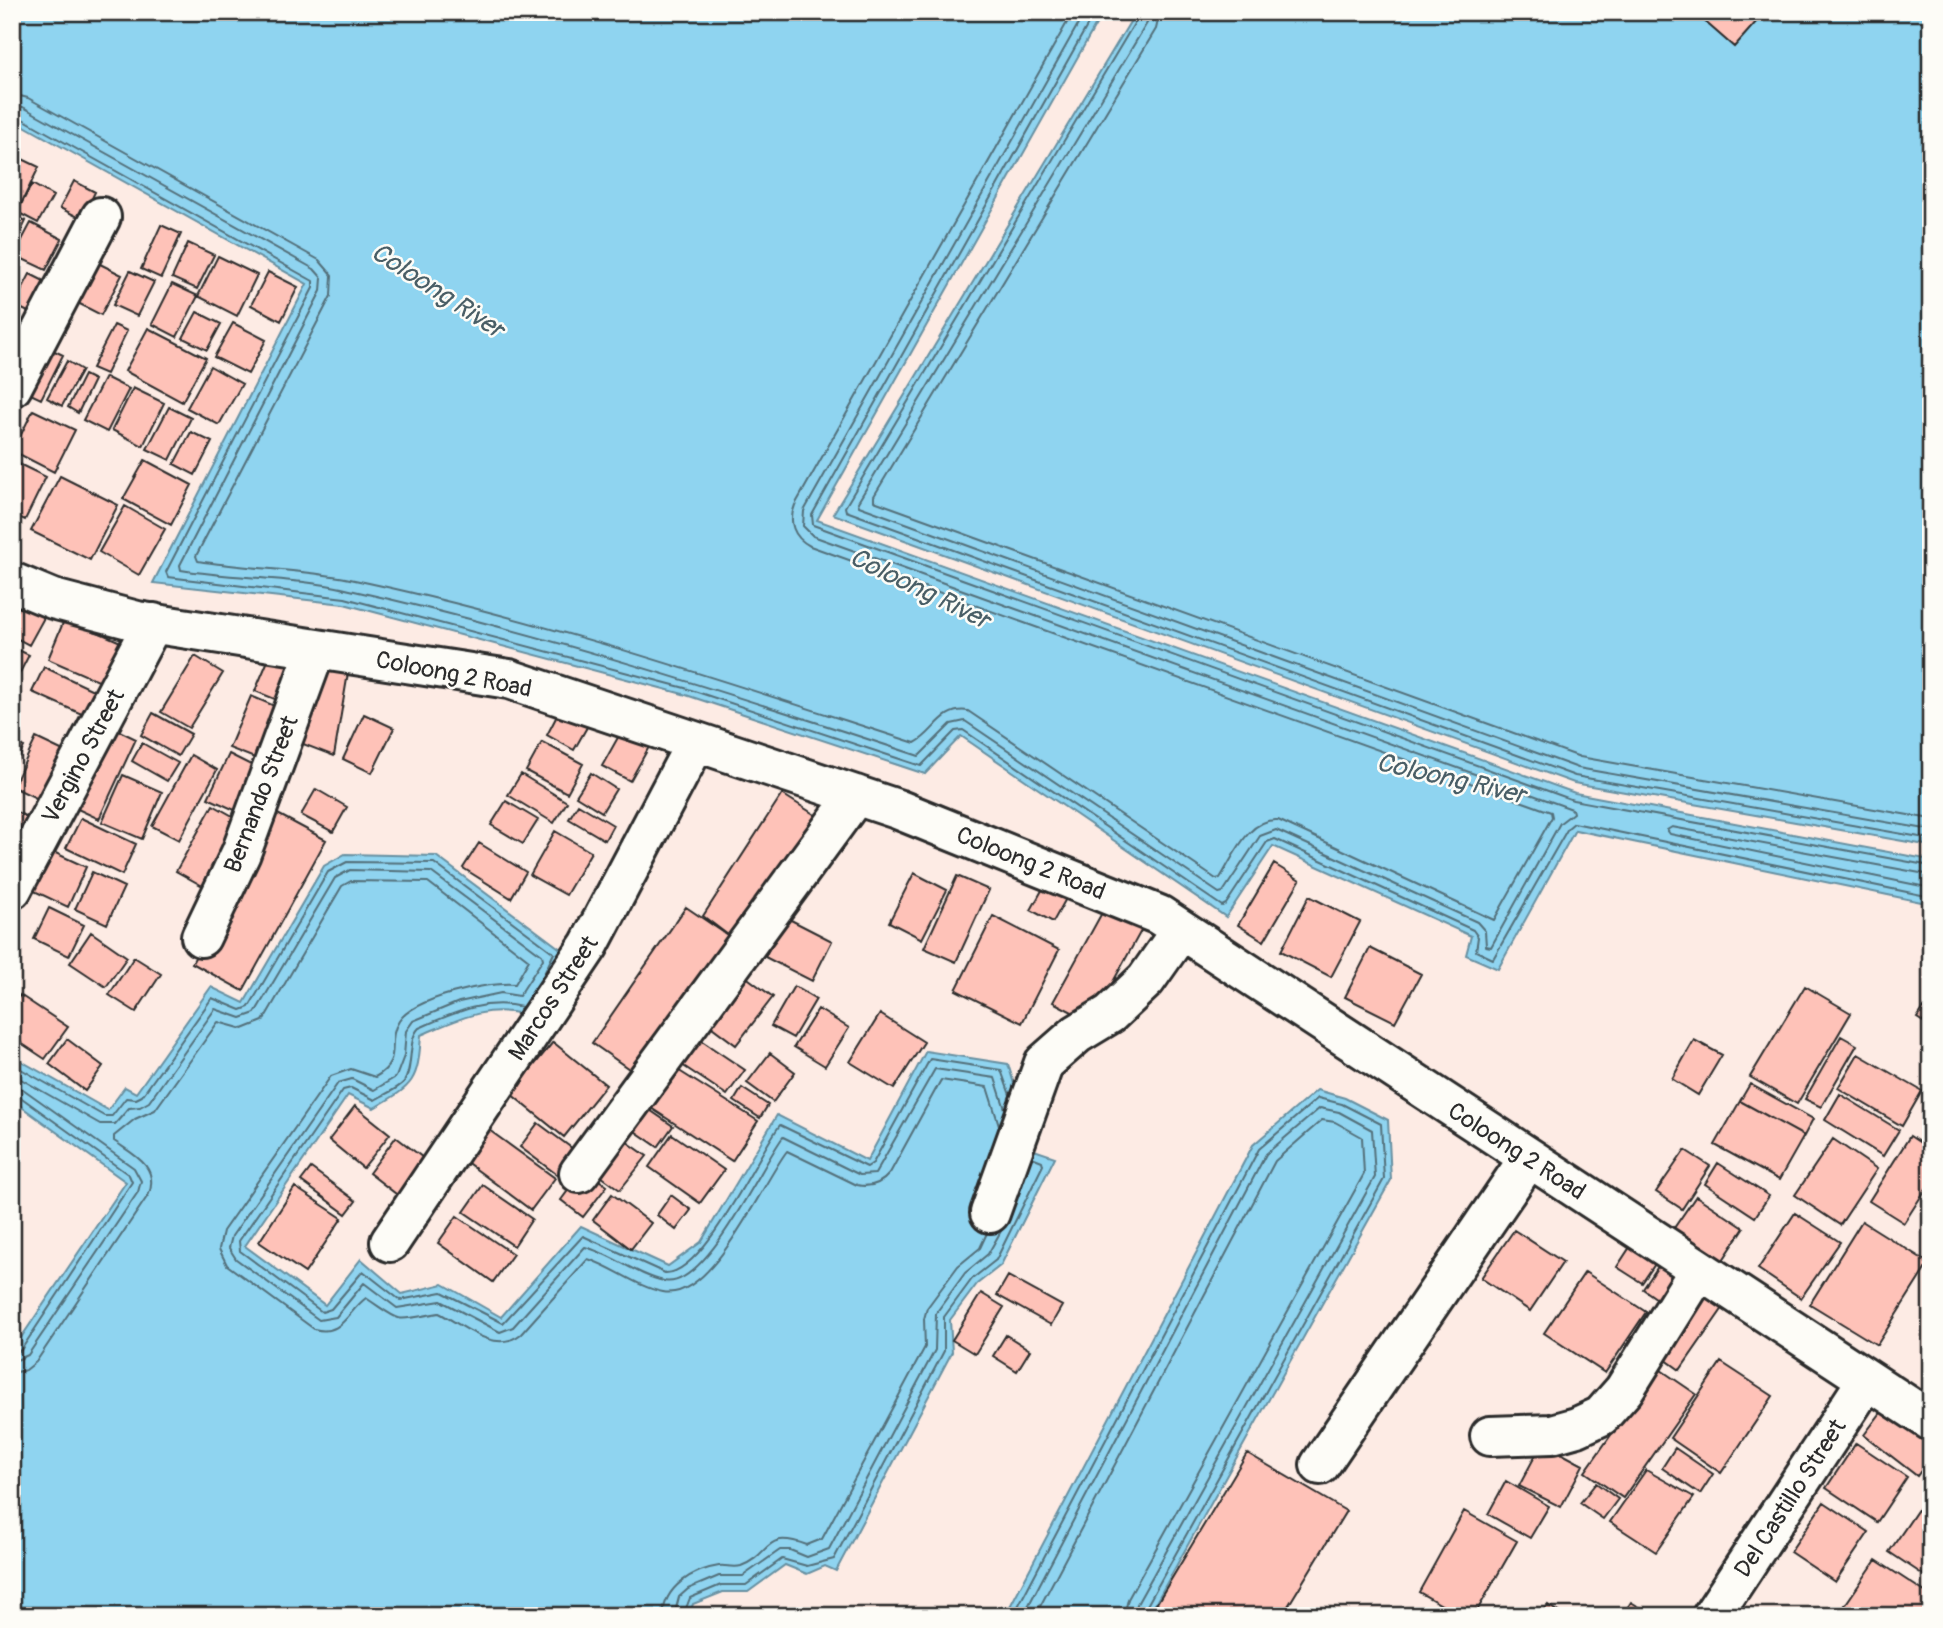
<svg xmlns="http://www.w3.org/2000/svg" width="1943" height="1628" font-family="Pangolin,sans-serif">
<style>
.water{fill:#8fd4f0;stroke:#6790a1;stroke-width:2}
.lines{fill:none;stroke-linecap:round;stroke-linejoin:round}
.shore{stroke:#536f7a;stroke-width:2}
.building{fill:#fec2b8;stroke:#2b2b2b;stroke-width:2}
.minor-casing{stroke:#2b2b2b;stroke-width:44}
.minor{stroke:#fdfcf7;stroke-width:38}
.labels{text-anchor:middle;stroke-width:5;stroke-linejoin:round;paint-order:stroke}
.street-label{font-size:24px;fill:#2b2b2b;stroke:#fdfcf7}
.water-label{font-size:26px;font-style:italic;fill:#495e66;stroke:#fdfcf7}
</style>
<rect width="100%" height="100%" fill="#fdebe4"/>
<filter id="ink" filterUnits="userSpaceOnUse"><feTurbulence type="fractalNoise" baseFrequency=".0143" numOctaves="2"/><feDisplacementMap in="SourceGraphic" scale="14" xChannelSelector="R" yChannelSelector="G"/><feConvolveMatrix kernelMatrix="1 2 1 2 8 2 1 2 1" color-interpolation-filters="sRGB"/></filter>
<g filter="url(#ink)">
<!-- water -->
<path class="water" d="M 12,12 L 1103,12 L 817,520 L 1575,793 L 1931,860 L 1931,904 L 1575,830 L 1498,969 L 1466,955 L 1471,936 L 1273,846 L 1226,917 L 961,736 L 925,774 L 683,694 L 344,604 L 153,583 L 307,284 L 12,119 Z
M 1136,12 L 1931,12 L 1931,846 L 1574,783 L 833,514 Z
M 345,854 L 436,856 L 566,953 L 527,1015 C 486,1004 459,1019 421,1035 C 418,1082 414,1085 374,1108 L 348,1095 L 245,1246 L 325,1305 L 361,1259 L 402,1294 L 443,1284 L 501,1317 L 581,1226 L 668,1266 L 701,1242 L 777,1115 L 867,1161 L 926,1051 L 1008,1064 L 1034,1150 L 1055,1157 L 1001,1265 L 977,1284 L 950,1320 L 952,1352 L 836,1571 L 825,1566 L 807,1574 L 785,1565 L 748,1592 L 723,1592 L 693,1604 L 689,1616 L 12,1616 L 12,1351 L 126,1182 L 12,1100 L 12,1056 L 108,1110 L 125,1087 L 136,1093 L 211,987 L 244,1003 L 324,866 Z
M 1317,1090 L 1345,1098 L 1388,1120 L 1391,1180 L 1150,1613 L 1153,1616 L 1005,1616 L 1253,1145 Z"/>
<g class="lines">
<!-- shore -->
<path class="shore" d="M 1095,12 L 812,515 L 813,525 L 1573,800 L 1931,866
M 1141,12 L 845,507 L 846,511 L 1575,776 L 1931,839
M 1150,12 L 1147,23 L 858,502 L 859,506 L 1578,768 L 1931,830
M 1160,12 L 1156,29 L 874,496 L 874,501 L 1580,757 L 1931,819
M 12,94 L 28,98 L 319,260 L 332,275 L 331,296 L 196,556 L 198,561 C 248,569 300,569 350,579 C 542,619 729,683 915,743 C 935,733 941,707 968,711 L 1216,879 L 1220,878 C 1234,856 1248,818 1278,820 L 1494,920 L 1552,817 L 1551,812 L 810,546 C 793,537 788,522 795,505 L 1073,12
M 12,105 L 23,107 L 314,269 L 322,278 L 321,291 L 180,565 L 181,570 C 237,579 295,577 350,590 C 543,633 731,694 919,756 L 951,724 L 965,721 L 1219,893 L 1223,892 L 1260,836 L 1276,830 L 1477,922 L 1485,931 L 1486,946 L 1491,947 L 1560,823 L 1573,813 L 1572,809 L 813,536 L 803,526 L 804,511 L 1085,12
M 12,113 L 313,281 L 313,288 L 166,572 L 168,577 L 345,598 L 685,688 L 921,766 L 955,731 L 963,730 L 1222,906 L 1226,904 L 1267,842 L 1275,839 L 1473,930 L 1478,937 L 1476,951 L 1493,959 L 1568,828 L 1574,823 L 1931,897
M 1931,875 L 1672,827 L 1667,830 L 1670,834 L 1931,888
M 522,1007 C 484,998 454,1013 419,1028 C 407,1040 414,1067 404,1082 C 398,1089 383,1095 375,1100 L 351,1088 L 343,1090 L 239,1241 L 240,1251 L 322,1312 L 331,1309 L 363,1271 L 400,1300 L 442,1292 L 503,1323 L 583,1236 L 665,1273 C 704,1275 757,1155 780,1125 L 867,1167 L 873,1163 L 930,1059 L 1001,1070 L 1010,1095
M 12,1064 L 104,1116 L 112,1116 L 126,1098 L 136,1099 L 142,1096 L 212,998 L 241,1010 L 249,1007 L 328,872 L 347,862 L 434,863 L 554,953 L 542,978
M 12,1074 L 100,1124 L 115,1124 L 129,1108 L 140,1107 L 149,1102 L 215,1009 L 241,1018 L 255,1013 L 335,878 L 350,870 L 431,872 L 542,955 L 543,959 L 519,996 L 501,993 L 459,1002 L 413,1021 L 406,1031 L 404,1056 L 396,1077 L 374,1090 L 352,1079 L 338,1083 L 232,1236 L 229,1248 L 236,1259 L 319,1320 L 336,1317 L 364,1283 L 397,1308 L 441,1301 L 500,1332 L 513,1327 L 585,1247 C 612,1254 636,1275 664,1281 C 705,1291 762,1164 783,1137 L 860,1175 L 875,1174 L 935,1069 L 995,1078 L 1005,1109
M 12,1086 L 23,1089 L 134,1168 L 141,1181 L 138,1192 L 28,1355 L 12,1362
M 12,1095 L 19,1096 L 129,1175 L 132,1182 L 21,1350 L 12,1354
M 12,1373 L 26,1370 L 36,1362 L 149,1194 C 159,1166 134,1155 114,1141 L 114,1136 L 135,1119 L 155,1110 L 218,1022 L 243,1029 L 263,1021 L 342,886 L 351,881 L 428,882 L 529,960 L 515,984 C 489,981 414,998 399,1021 C 385,1042 404,1061 375,1077 L 351,1069 L 331,1076 L 223,1231 L 219,1249 L 227,1265 L 314,1329 C 342,1337 347,1312 366,1298 C 405,1324 392,1321 439,1313 C 463,1325 495,1355 521,1334 L 588,1259 C 613,1267 637,1287 663,1292 C 712,1302 762,1183 787,1151 L 857,1185 C 871,1188 881,1184 890,1173 L 941,1080 L 987,1087 L 999,1125
M 663,1616 C 664,1587 692,1570 719,1566 C 725,1565 734,1568 741,1566 C 773,1554 762,1529 807,1545 L 822,1539 L 925,1347 L 924,1319 L 927,1308 L 958,1266 L 980,1248 L 987,1233
M 674,1616 L 679,1597 L 688,1589 L 719,1576 L 743,1576 L 780,1550 L 790,1550 L 807,1557 L 829,1549 L 935,1350 L 936,1313 L 965,1273 L 988,1254 L 1001,1231
M 683,1616 L 690,1598 L 721,1585 L 746,1585 L 782,1559 L 807,1566 L 834,1559 L 944,1351 L 944,1317 L 972,1279 L 996,1260 L 1043,1165 L 1042,1161 L 1032,1157
M 1013,1616 L 1259,1149 L 1318,1098 L 1342,1104 L 1381,1124 L 1384,1179 L 1145,1609 L 1144,1616
M 1023,1616 L 1266,1154 L 1320,1108 L 1339,1112 L 1372,1130 L 1375,1177 L 1137,1604 L 1135,1616
M 1035,1616 L 1275,1161 L 1322,1120 L 1335,1122 L 1362,1137 L 1364,1174 L 1128,1599 L 1124,1616"/>
</g>
<!-- building -->
<path class="building" d="M 1694,12 L 1765,12 L 1734,47 Z
M 12,154 L 39,167 L 17,212 L 12,210 Z
M 74,181 L 95,192 L 82,219 L 60,208 Z
M 32,184 L 53,196 L 38,223 L 17,212 Z
M 12,214 L 26,221 L 12,250 Z
M 31,223 L 62,239 L 46,270 L 14,255 Z
M 161,225 L 181,234 L 161,278 L 141,269 Z
M 188,243 L 214,255 L 197,289 L 172,278 Z
M 218,256 L 257,275 L 237,316 L 198,296 Z
M 94,261 L 122,275 L 101,315 L 72,300 Z
M 130,271 L 154,282 L 137,316 L 113,305 Z
M 268,272 L 298,287 L 281,321 L 251,305 Z
M 30,274 L 54,286 L 38,317 L 14,305 Z
M 172,284 L 198,296 L 177,337 L 152,324 Z
M 197,312 L 221,324 L 207,350 L 183,338 Z
M 233,323 L 266,340 L 248,374 L 214,357 Z
M 114,325 L 127,331 L 106,374 L 92,368 Z
M 148,328 L 206,358 L 182,402 L 125,371 Z
M 42,345 L 63,355 L 41,399 L 20,389 Z
M 67,361 L 82,370 L 62,406 L 47,398 Z
M 210,366 L 242,384 L 219,425 L 187,408 Z
M 84,375 L 94,380 L 78,413 L 68,407 Z
M 105,377 L 129,389 L 107,432 L 83,420 Z
M 133,388 L 164,403 L 143,446 L 112,430 Z
M 169,407 L 191,418 L 170,460 L 147,449 Z
M 33,410 L 75,430 L 54,472 L 13,451 Z
M 191,432 L 212,442 L 195,475 L 174,464 Z
M 145,460 L 192,485 L 171,525 L 123,499 Z
M 17,463 L 46,477 L 25,520 L 12,514 L 12,473 Z
M 60,476 L 118,505 L 90,560 L 31,531 Z
M 125,506 L 165,529 L 139,575 L 99,552 Z
M 12,595 L 46,614 L 29,645 L 12,636 Z
M 65,618 L 130,646 L 112,687 L 48,659 Z
M 12,647 L 29,655 L 12,688 Z
M 272,651 L 303,663 L 287,704 L 255,691 Z
M 195,656 L 223,673 L 189,728 L 161,712 Z
M 323,657 L 349,667 L 334,756 L 290,739 Z
M 44,667 L 106,696 L 95,720 L 32,692 Z
M 251,696 L 284,710 L 262,761 L 229,748 Z
M 563,704 L 591,720 L 574,750 L 547,735 Z
M 153,713 L 191,734 L 178,756 L 141,735 Z
M 364,714 L 394,728 L 372,773 L 343,759 Z
M 626,723 L 654,738 L 630,781 L 602,766 Z
M 109,726 L 136,739 L 99,819 L 71,806 Z
M 36,738 L 76,757 L 53,806 L 13,787 Z
M 12,742 L 24,747 L 12,770 Z
M 542,742 L 583,764 L 567,793 L 526,771 Z
M 142,743 L 178,763 L 167,781 L 132,761 Z
M 229,754 L 259,769 L 239,812 L 208,798 Z
M 191,755 L 217,770 L 179,840 L 152,826 Z
M 591,773 L 616,789 L 602,812 L 576,796 Z
M 521,774 L 567,802 L 554,823 L 508,795 Z
M 123,775 L 162,792 L 142,839 L 102,822 Z
M 316,789 L 347,807 L 333,832 L 301,815 Z
M 782,794 L 820,818 L 736,941 L 703,916 Z
M 506,801 L 538,820 L 523,844 L 491,825 Z
M 578,804 L 613,825 L 605,840 L 569,819 Z
M 213,805 L 245,823 L 208,889 L 176,871 Z
M 12,810 L 40,823 L 12,862 Z
M 274,812 L 326,840 L 243,991 L 192,963 Z
M 81,818 L 136,844 L 122,875 L 66,848 Z
M 555,831 L 591,852 L 566,895 L 530,875 Z
M 479,843 L 526,872 L 511,898 L 463,868 Z
M 49,850 L 86,867 L 68,907 L 30,889 Z
M 1274,864 L 1300,880 L 1264,941 L 1238,925 Z
M 92,872 L 124,887 L 107,924 L 75,909 Z
M 914,873 L 947,890 L 922,939 L 889,922 Z
M 957,876 L 989,890 L 956,962 L 924,948 Z
M 1046,883 L 1068,895 L 1053,922 L 1031,910 Z
M 1309,896 L 1360,922 L 1331,977 L 1281,951 Z
M 686,907 L 736,941 L 642,1078 L 592,1043 Z
M 49,908 L 84,925 L 69,956 L 34,939 Z
M 1104,909 L 1142,929 L 1091,1022 L 1053,1002 Z
M 993,916 L 1059,950 L 1022,1023 L 956,990 Z
M 785,917 L 832,941 L 812,981 L 765,957 Z
M 91,932 L 127,957 L 106,987 L 70,963 Z
M 1370,948 L 1421,974 L 1395,1022 L 1345,997 Z
M 134,957 L 161,974 L 136,1012 L 109,995 Z
M 745,976 L 773,997 L 736,1045 L 708,1024 Z
M 794,986 L 816,999 L 793,1038 L 771,1026 Z
M 1805,986 L 1851,1013 L 1797,1104 L 1750,1077 Z
M 20,995 L 68,1027 L 45,1059 L 12,1037 L 12,1007 Z
M 1931,998 L 1931,1027 L 1917,1018 Z
M 818,1009 L 849,1028 L 825,1066 L 794,1047 Z
M 880,1014 L 924,1042 L 894,1089 L 850,1062 Z
M 693,1035 L 745,1070 L 727,1095 L 676,1061 Z
M 1841,1036 L 1857,1045 L 1821,1107 L 1805,1099 Z
M 67,1039 L 103,1066 L 85,1091 L 49,1064 Z
M 1694,1040 L 1722,1055 L 1698,1095 L 1672,1079 Z
M 553,1042 L 606,1085 L 564,1137 L 511,1094 Z
M 770,1053 L 795,1072 L 773,1102 L 747,1083 Z
M 1858,1054 L 1922,1091 L 1902,1126 L 1838,1088 Z
M 673,1067 L 758,1121 L 732,1161 L 648,1106 Z
M 1750,1084 L 1813,1119 L 1804,1136 L 1740,1101 Z
M 742,1088 L 768,1105 L 760,1118 L 734,1101 Z
M 1840,1094 L 1899,1130 L 1883,1156 L 1825,1120 Z
M 1740,1101 L 1804,1136 L 1779,1180 L 1715,1145 Z
M 641,1104 L 673,1126 L 658,1147 L 626,1125 Z
M 355,1106 L 390,1134 L 363,1168 L 329,1140 Z
M 538,1123 L 577,1152 L 559,1176 L 520,1147 Z
M 489,1130 L 555,1178 L 531,1210 L 465,1161 Z
M 613,1132 L 647,1156 L 620,1190 L 587,1166 Z
M 672,1134 L 724,1170 L 700,1203 L 649,1167 Z
M 1910,1136 L 1931,1150 L 1931,1181 L 1904,1223 L 1869,1201 Z
M 396,1137 L 427,1161 L 400,1197 L 369,1173 Z
M 1833,1139 L 1877,1169 L 1840,1225 L 1795,1195 Z
M 1685,1150 L 1710,1166 L 1682,1209 L 1656,1192 Z
M 1718,1163 L 1769,1196 L 1755,1217 L 1705,1184 Z
M 311,1168 L 356,1201 L 346,1214 L 301,1181 Z
M 584,1169 L 607,1186 L 583,1217 L 561,1200 Z
M 483,1185 L 532,1219 L 514,1246 L 464,1212 Z
M 295,1187 L 342,1218 L 305,1273 L 259,1242 Z
M 612,1194 L 651,1223 L 631,1249 L 593,1220 Z
M 671,1195 L 691,1210 L 676,1230 L 657,1215 Z
M 1696,1196 L 1744,1228 L 1721,1263 L 1672,1231 Z
M 1795,1213 L 1840,1242 L 1801,1298 L 1758,1269 Z
M 457,1216 L 513,1254 L 493,1282 L 438,1243 Z
M 1862,1221 L 1929,1263 L 1877,1345 L 1810,1304 Z
M 1514,1230 L 1563,1262 L 1530,1311 L 1481,1278 Z
M 1632,1244 L 1657,1261 L 1642,1283 L 1617,1267 Z
M 1661,1262 L 1681,1276 L 1663,1303 L 1643,1289 Z
M 1585,1272 L 1646,1312 L 1605,1373 L 1544,1333 Z
M 1008,1276 L 1062,1306 L 1051,1325 L 997,1295 Z
M 981,1293 L 1004,1307 L 975,1354 L 952,1340 Z
M 1705,1295 L 1723,1308 L 1680,1370 L 1662,1357 Z
M 1006,1335 L 1030,1350 L 1017,1371 L 993,1356 Z
M 1721,1362 L 1773,1396 L 1721,1473 L 1670,1438 Z
M 1658,1368 L 1696,1394 L 1623,1498 L 1585,1472 Z
M 1886,1406 L 1931,1439 L 1931,1457 L 1917,1476 L 1864,1435 Z
M 1542,1443 L 1583,1465 L 1561,1507 L 1519,1486 Z
M 1856,1443 L 1907,1477 L 1877,1522 L 1826,1488 Z
M 1675,1448 L 1713,1474 L 1700,1494 L 1662,1468 Z
M 1247,1453 L 1346,1511 L 1282,1616 L 1166,1616 L 1154,1608 Z
M 1646,1470 L 1694,1497 L 1656,1552 L 1610,1522 Z
M 1506,1481 L 1549,1506 L 1530,1538 L 1488,1514 Z
M 1596,1483 L 1618,1499 L 1603,1519 L 1580,1503 Z
M 1824,1502 L 1869,1532 L 1835,1582 L 1790,1552 Z
M 1919,1508 L 1931,1516 L 1931,1580 L 1889,1552 Z
M 1464,1511 L 1517,1541 L 1474,1616 L 1461,1616 L 1419,1592 Z
M 1876,1560 L 1931,1596 L 1931,1605 L 1923,1616 L 1861,1616 L 1845,1605 Z
M 1631,1602 L 1654,1616 L 1622,1616 Z
M 1548,1605 L 1564,1616 L 1540,1616 Z"/>
<g class="lines">
<defs>
<path id="minor" d="M 12,387 L 101,217
M 12,582 L 53,599 L 137,621 L 509,679 L 897,809 L 1159,915 L 1931,1421
M 12,889 L 153,623
M 201,937 L 241,853 L 316,649
M 579,1173 L 856,795
M 990,1213 L 1044,1063 L 1077,1034 L 1110,1014 L 1146,980 L 1181,930
M 390,1242 L 589,945 L 696,742
M 1490,1436 L 1552,1434 L 1577,1427 L 1601,1416 L 1624,1390 L 1699,1270
M 1320,1465 L 1529,1158
M 1712,1616 L 1867,1380"/>
</defs>
<!-- minor casing -->
<use href="#minor" class="minor-casing"/>
<!-- minor -->
<use href="#minor" class="minor"/>
</g>
</g>
<g class="labels">
<!-- street labels -->
<g class="street-label">
<text transform="translate(454 674) rotate(11)" y="8">Coloong 2 Road</text>
<text transform="translate(83 756) rotate(-62)" y="8">Vergino Street</text>
<text transform="translate(261 794) rotate(-69)" y="8">Bernando Street</text>
<text transform="translate(1031 863) rotate(22)" y="8">Coloong 2 Road</text>
<text transform="translate(553 998) rotate(-57)" y="8">Marcos Street</text>
<text transform="translate(1517 1151) rotate(33)" y="8">Coloong 2 Road</text>
<text transform="translate(1790 1498) rotate(-57)" y="8">Del Castillo Street</text>
</g>
<!-- water labels -->
<g class="water-label">
<text transform="translate(438 290) rotate(33)" y="9">Coloong River</text>
<text transform="translate(920 588) rotate(26)" y="9">Coloong River</text>
<text transform="translate(1451 778) rotate(13)" y="9">Coloong River</text>
</g>
</g>
<!-- margin -->
<rect width="1943" height="1628" fill="none" stroke="#fdfcf7" stroke-width="42"/>
<rect x="21" y="21" width="1901" height="1586" fill="none" stroke="#2b2b2b" stroke-width="2.5" filter="url(#ink)"/>
</svg>
